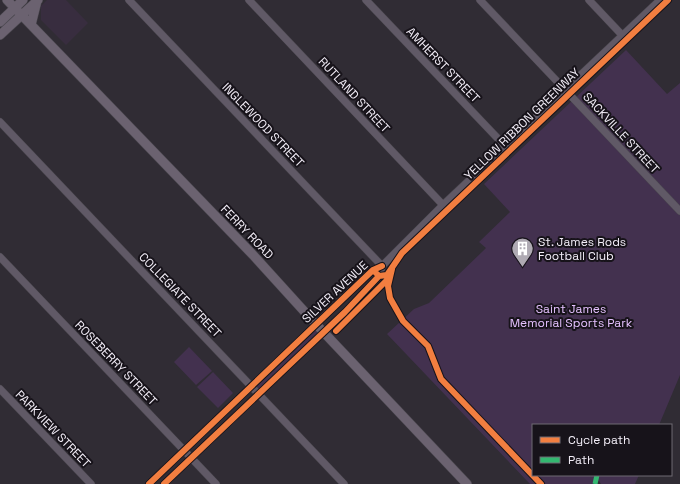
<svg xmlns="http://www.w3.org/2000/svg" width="680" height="484" font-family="'Space Grotesk',sans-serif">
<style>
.built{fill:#382d3f}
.green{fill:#43314f}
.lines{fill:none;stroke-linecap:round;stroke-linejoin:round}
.minor-casing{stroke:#4b484f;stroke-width:8}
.major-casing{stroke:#4b484f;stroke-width:10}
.minor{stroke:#605966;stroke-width:7}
.major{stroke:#6b6270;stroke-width:9}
.quiet{stroke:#33b770;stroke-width:5;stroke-dasharray:10 5;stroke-linecap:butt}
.cycleway-casing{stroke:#17131a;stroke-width:8}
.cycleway{stroke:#f27e40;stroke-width:6}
.labels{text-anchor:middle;stroke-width:4;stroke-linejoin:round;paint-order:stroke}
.street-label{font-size:12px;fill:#f3eef8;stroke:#17131a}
.poi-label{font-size:12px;fill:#f3eef8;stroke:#17131a;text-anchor:start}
.park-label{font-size:12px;fill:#e5c1ff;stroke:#17131a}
</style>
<rect width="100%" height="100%" fill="#302c34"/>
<!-- built -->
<path class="built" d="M 47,0 L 66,0 L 88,23 L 66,45 L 41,20 L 41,6 Z"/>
<!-- green -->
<path class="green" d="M 626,50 L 667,94 L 680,83 L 680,375 L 659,425 L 533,425 L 533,475 L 639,475 L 635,484 L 601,484 L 599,481 L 595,484 L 530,484 L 387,334 L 414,309 L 429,303 L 483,251 L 486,248 L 479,242 L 510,212 L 484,184 Z
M 316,324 L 324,332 L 258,394 L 251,386 Z
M 189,347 L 212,371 L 196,385 L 174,362 Z
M 213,372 L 233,393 L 218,408 L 197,387 Z"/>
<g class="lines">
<defs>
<path id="minor" d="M 129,0 L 382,266
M 249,0 L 443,205
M 366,0 L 505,146
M 480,0 L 680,211
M 589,0 L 622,35
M 0,122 L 344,484
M 0,257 L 216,484
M 0,389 L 91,484
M 149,484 L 373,270 L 382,266 L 443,205 L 660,0
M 164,484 L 345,312 L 379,276 L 382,266"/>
<path id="major" d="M 7,0 L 254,256 L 313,321 L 467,484
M 0,22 L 23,0
M 31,25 L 37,1
M 0,35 L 38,0"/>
</defs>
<!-- minor casing -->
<use href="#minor" class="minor-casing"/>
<!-- major casing -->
<use href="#major" class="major-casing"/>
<!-- minor -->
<use href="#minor" class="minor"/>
<!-- major -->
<use href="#major" class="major"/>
<!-- quiet -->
<path class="quiet" d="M 595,484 L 597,475"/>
<defs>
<path id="cycleway" d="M 392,269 L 388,286 L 390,298 L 403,321 L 428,346 L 441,379 L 541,484
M 373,270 L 379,276 L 387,275 L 402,253 L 668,0
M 336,331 L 389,278
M 149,484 L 373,270 L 382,266
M 164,484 L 345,312 L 379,276"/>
</defs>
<!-- cycleway casing -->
<use href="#cycleway" class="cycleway-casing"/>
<!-- cycleway -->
<use href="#cycleway" class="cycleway"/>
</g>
<!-- icons -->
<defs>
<symbol id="building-pin" viewBox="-11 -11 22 30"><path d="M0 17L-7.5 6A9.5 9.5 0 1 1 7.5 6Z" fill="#afaab3" stroke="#17131a"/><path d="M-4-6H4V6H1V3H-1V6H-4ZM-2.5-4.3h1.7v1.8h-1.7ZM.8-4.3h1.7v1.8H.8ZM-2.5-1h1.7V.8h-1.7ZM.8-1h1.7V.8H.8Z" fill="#fff"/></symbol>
</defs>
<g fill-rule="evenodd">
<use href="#building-pin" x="510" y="236" width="25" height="34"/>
</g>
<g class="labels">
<!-- street labels -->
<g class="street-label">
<text transform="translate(443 65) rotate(46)" y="4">AMHERST STREET</text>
<text transform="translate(354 95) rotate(47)" y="4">RUTLAND STREET</text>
<text transform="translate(522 124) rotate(-44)" y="4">YELLOW RIBBON GREENWAY</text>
<text transform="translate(263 125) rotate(46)" y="4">INGLEWOOD STREET</text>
<text transform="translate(621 133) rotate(47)" y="4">SACKVILLE STREET</text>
<text transform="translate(247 232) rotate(46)" y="4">FERRY ROAD</text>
<text transform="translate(335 292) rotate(-43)" y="4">SILVER AVENUE</text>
<text transform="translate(180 295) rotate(46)" y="4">COLLEGIATE STREET</text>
<text transform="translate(116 363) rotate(46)" y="4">ROSEBERRY STREET</text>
<text transform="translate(53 429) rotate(46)" y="4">PARKVIEW STREET</text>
</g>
<!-- poi labels -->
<g class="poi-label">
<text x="538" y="246">St. James Rods<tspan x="538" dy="14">Football Club</tspan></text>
</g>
<!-- park labels -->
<g class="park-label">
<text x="571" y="313">Saint James<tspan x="571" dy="14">Memorial Sports Park</tspan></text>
</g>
</g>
<!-- legend -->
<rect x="532" y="424" width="140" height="52" fill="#17131a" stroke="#6f6b73"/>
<rect x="540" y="437" width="20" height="6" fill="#f27e40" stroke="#6f6b73"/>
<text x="568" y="444" font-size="12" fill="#f3eef8">Cycle path</text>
<rect x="540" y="457" width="20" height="6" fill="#33b770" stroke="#6f6b73"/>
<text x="568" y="464" font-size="12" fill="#f3eef8">Path</text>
</svg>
